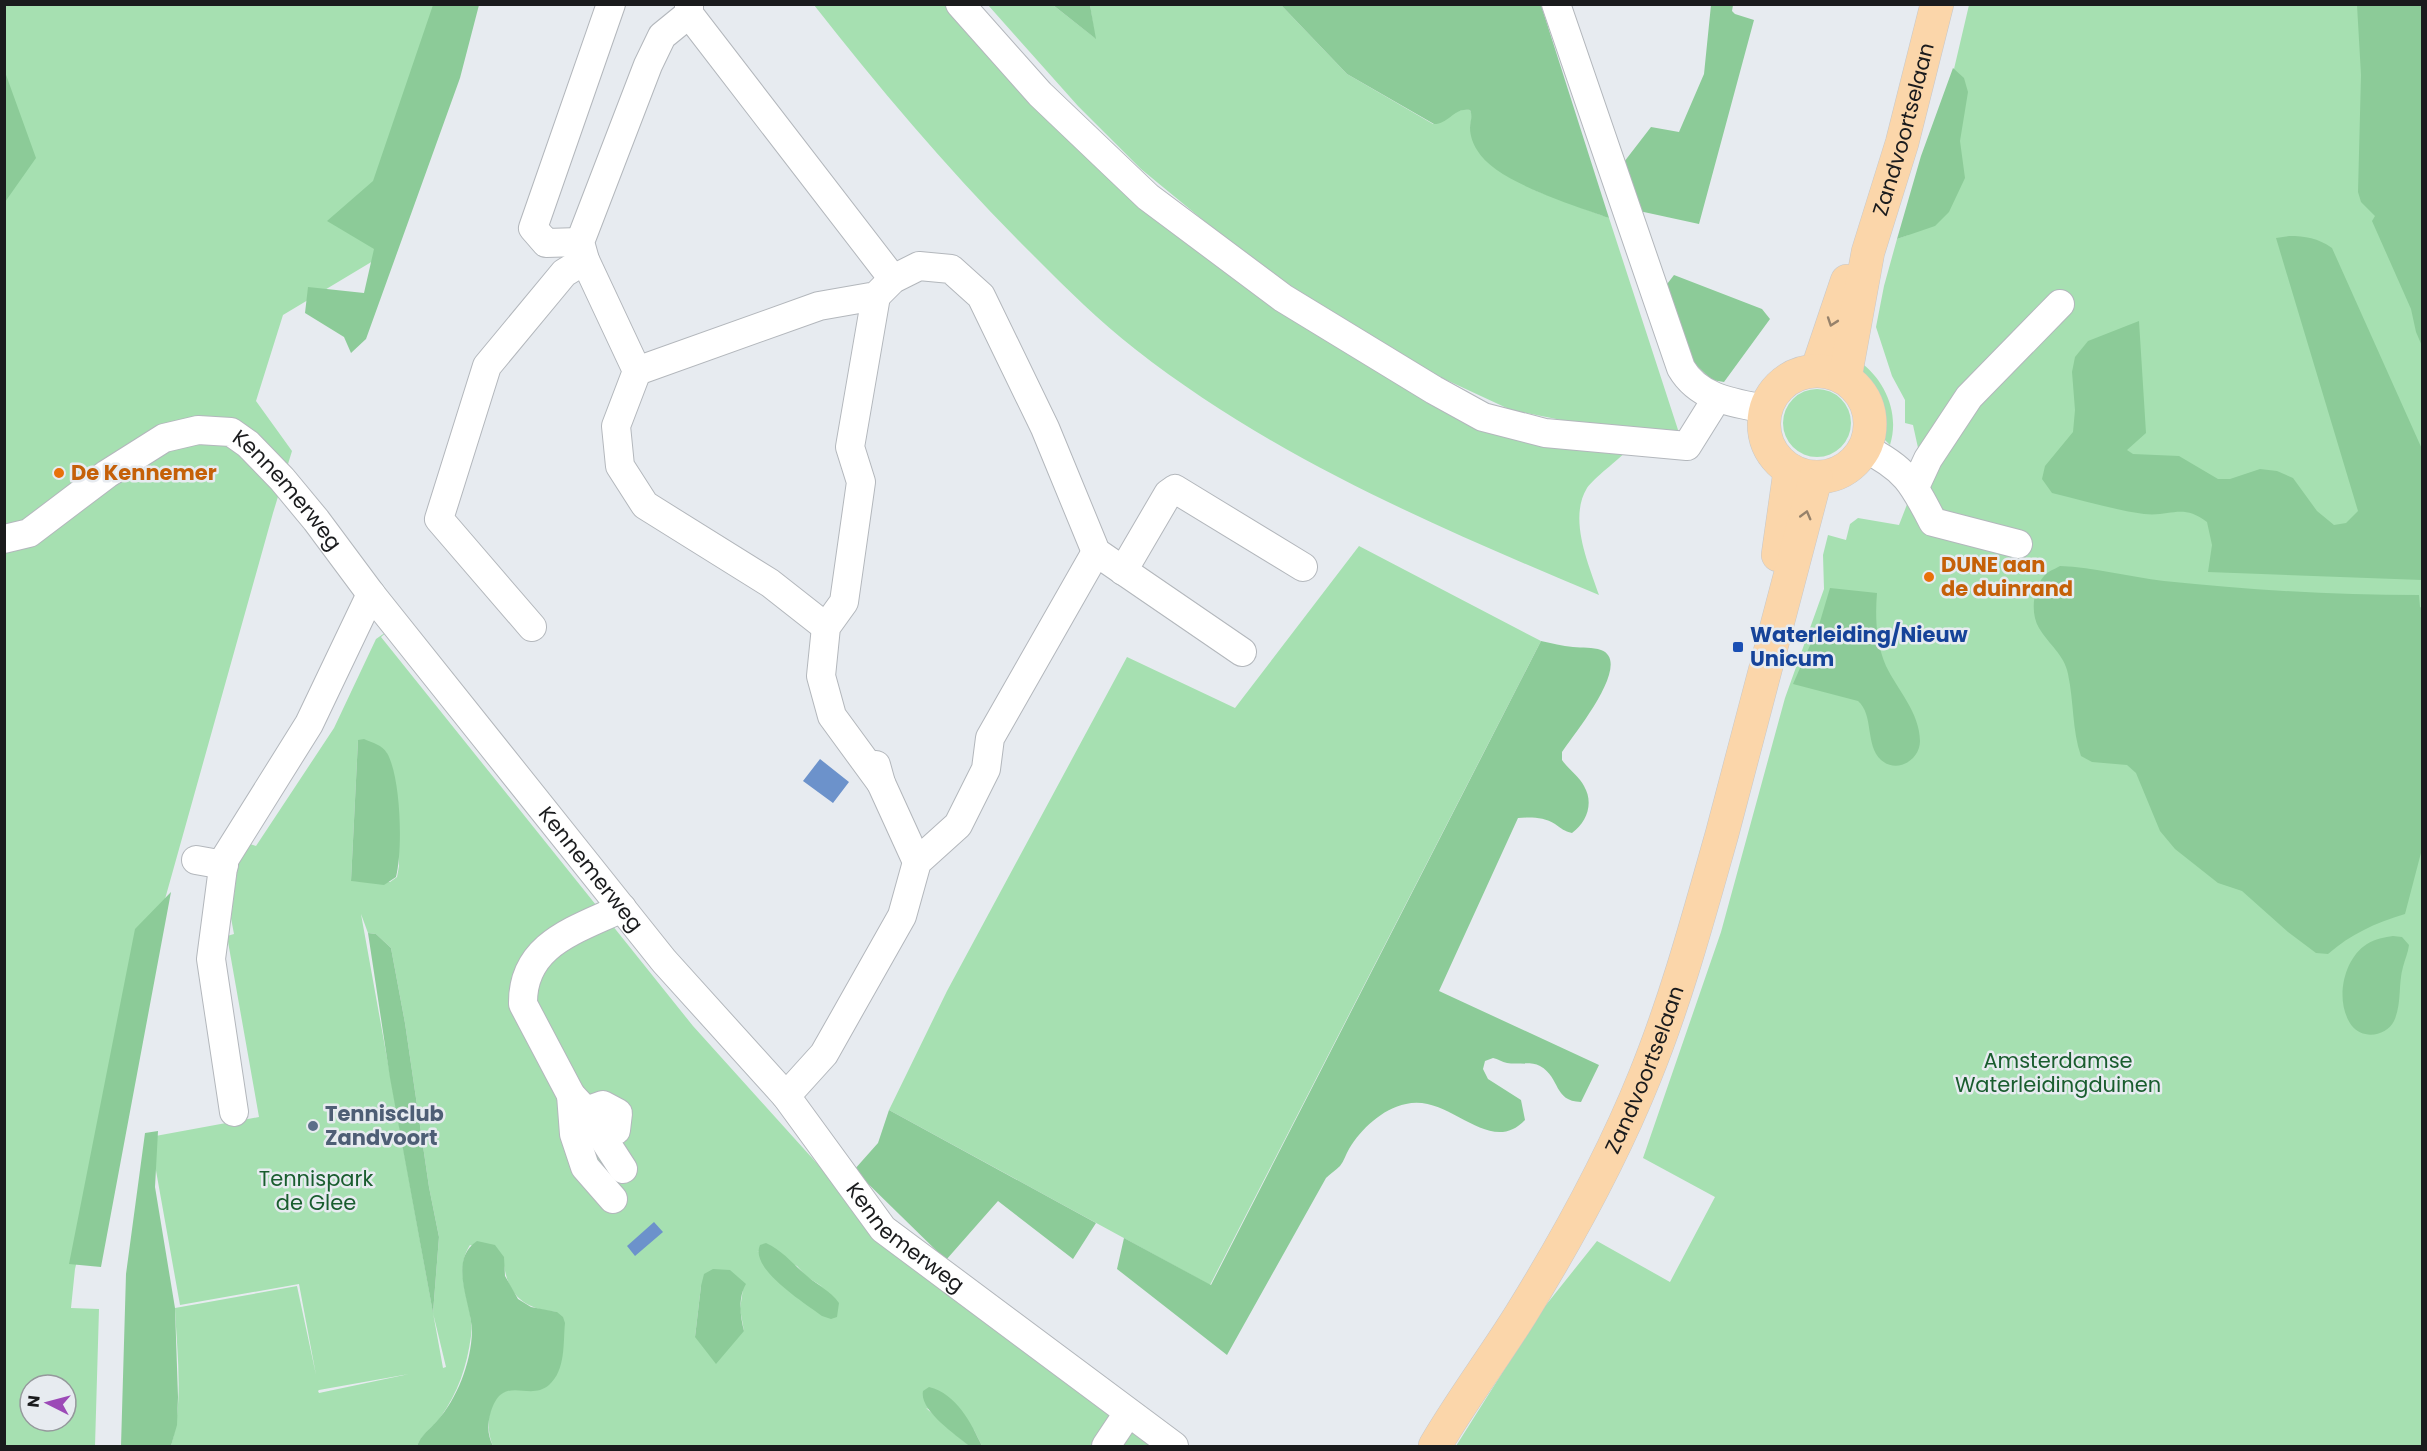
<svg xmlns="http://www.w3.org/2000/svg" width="2427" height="1451" font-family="Poppins,sans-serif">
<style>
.green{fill:#a6e0b1;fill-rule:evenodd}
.forest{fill:#8ccb98}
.water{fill:#6c92cb}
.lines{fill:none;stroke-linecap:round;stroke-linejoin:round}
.minor-casing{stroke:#b3b7bc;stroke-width:30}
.major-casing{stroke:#c8c8c9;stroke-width:34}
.minor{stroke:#fff;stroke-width:28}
.major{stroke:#fbd6aa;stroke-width:33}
.oneway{stroke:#96826b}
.food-dot{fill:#e8710a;stroke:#e7ebf0;stroke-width:2}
.transit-dot{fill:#1a4fb4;stroke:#e7ebf0;stroke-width:2}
.service-dot{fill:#5c6f8a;stroke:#e7ebf0;stroke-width:2}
.labels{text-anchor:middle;stroke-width:5;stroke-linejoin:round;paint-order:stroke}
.street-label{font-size:21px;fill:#1a1b1d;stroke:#e7ebf0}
.food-label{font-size:21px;font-weight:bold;fill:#c56008;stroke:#e7ebf0;text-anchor:start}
.transit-label{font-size:21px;font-weight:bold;fill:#164399;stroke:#e7ebf0;text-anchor:start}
.park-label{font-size:21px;fill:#195d2e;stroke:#e7ebf0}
.service-label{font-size:21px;font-weight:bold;fill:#4e5e75;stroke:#e7ebf0;text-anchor:start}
</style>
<rect width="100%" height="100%" fill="#e7ebf0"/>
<!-- green -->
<path class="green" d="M 5,5 L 467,5 L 388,252 L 283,315 L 256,401 L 292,451 L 273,513 L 160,917 L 75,1269 L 71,1308 L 99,1309 L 95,1446 L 5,1446 ZM 30,1385 L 66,1385 L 66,1421 L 30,1421 Z
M 814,5 L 959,5 L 1103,157 L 1399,379 L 1628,450 C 1618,460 1594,478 1587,488 C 1568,519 1589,565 1599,595 C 1437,527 1274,458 1135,349 C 1099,321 1067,289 1035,257 C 955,178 883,93 814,5 Z
M 988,5 L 1053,5 L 1095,38 L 1090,5 L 1281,5 L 1347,74 L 1433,124 C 1448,120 1456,107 1470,110 L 1472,115 L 1470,129 L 1534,190 L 1609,218 L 1681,439 L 1581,424 L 1511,410 L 1399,358 L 1248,257 L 1141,169 L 1078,106 Z
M 1969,5 L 2422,5 L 2422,1446 L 1456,1446 L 1542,1310 L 1597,1241 L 1670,1282 L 1715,1197 L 1643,1158 L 1721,932 L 1785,698 L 1824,589 L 1823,555 L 1828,535 L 1846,540 L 1850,524 L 1858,518 L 1899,525 L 1922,466 L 1913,425 L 1905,423 L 1905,400 L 1892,376 L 1876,327 L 1884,286 L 1897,239 L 1908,235 L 1954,69 Z
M 1859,361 C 1885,380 1900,413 1890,445 L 1880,435 L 1876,406 L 1861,380 Z
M1783 423a34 34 0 1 1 68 0a34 34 0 1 1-68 0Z
M 1359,546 L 1541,641 L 1210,1285 L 889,1110 L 947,991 L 1127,657 L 1235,708 Z
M 389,630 L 381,637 L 693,1026 L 850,1200 L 948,1295 L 1111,1415 L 1090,1446 L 982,1446 L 974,1430 L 926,1408 L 969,1446 L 493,1446 C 485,1429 487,1397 508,1390 C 515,1388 525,1390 533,1390 L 557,1312 C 521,1309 506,1293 503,1257 L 470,1245 C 451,1275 475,1305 471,1336 C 467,1366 458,1393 440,1418 C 432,1428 422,1434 417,1446 L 171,1446 C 184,1402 177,1354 175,1308 L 297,1286 L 316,1375 L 299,1284 L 180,1305 L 150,1137 L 259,1117 L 227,936 L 234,934 L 231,918 L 241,841 L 256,846 L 334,728 L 376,639 ZM 358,740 L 386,752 C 401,787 398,828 399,866 L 397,877 L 390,882 L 351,881 ZM 361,914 L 368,933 L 376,934 L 391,948 L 405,1023 L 429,1187 L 439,1237 L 433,1313 L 446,1367 L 443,1368 ZM 757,1251 L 797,1266 L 807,1277 L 823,1287 ZM 701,1286 L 743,1289 L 740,1309 L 744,1331 L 695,1337 ZM 409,1374 L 319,1393 L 318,1391 L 319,1390 Z
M 1133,1430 L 1150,1446 L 1120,1446 Z"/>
<!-- forest -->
<path class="forest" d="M 433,5 L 479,5 L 460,78 L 366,339 L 351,353 L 344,337 L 305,313 L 308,287 L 364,293 L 374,249 L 327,221 L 373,181 Z
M 1053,5 L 1090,5 L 1096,39 Z
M 1281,5 L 1541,5 L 1609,218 C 1574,205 1495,182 1477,150 C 1473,144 1470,135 1470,128 C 1470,121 1473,117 1470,110 C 1454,107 1449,124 1434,124 L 1347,74 Z
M 1711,5 L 1733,5 L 1732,11 L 1735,14 L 1754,20 L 1699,224 L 1630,209 L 1624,162 L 1651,127 L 1679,132 L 1704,74 Z
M 2357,5 L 2422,5 L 2422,346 L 2416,332 L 2411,309 L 2372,221 L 2375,216 L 2361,202 L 2358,192 L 2361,75 Z
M 1953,68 L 1964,78 L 1968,92 L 1960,141 L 1965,178 L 1949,212 L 1935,226 L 1897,239 L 1921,156 Z
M 5,72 L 36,158 L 5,202 Z
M 2289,236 C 2305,236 2318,238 2332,248 L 2422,449 L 2422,580 L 2208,572 L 2212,545 L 2207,522 C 2182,503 2171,517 2144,514 C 2114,510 2082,500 2052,493 L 2042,479 L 2045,466 L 2073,432 L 2075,410 L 2072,372 L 2075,357 L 2088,341 L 2139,321 L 2146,433 L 2127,450 L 2133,454 L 2179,456 L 2218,479 L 2230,479 L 2260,469 L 2277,471 L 2293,478 L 2317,511 L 2334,525 L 2346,523 L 2358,511 L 2276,238 Z
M 1674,275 L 1762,309 L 1770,319 L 1724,382 L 1712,380 L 1692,361 L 1664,288 Z
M 2060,566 C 2094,567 2129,577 2164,581 C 2249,590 2334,595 2419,595 L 2420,607 L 2422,608 L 2422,849 L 2405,914 C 2375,923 2351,934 2328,954 L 2316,953 L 2288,932 L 2242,891 L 2218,883 L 2175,849 L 2160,831 L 2136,773 L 2127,765 L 2092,762 L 2081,756 C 2072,730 2074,702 2068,674 C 2064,654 2049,645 2039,628 C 2030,613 2033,589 2044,576 C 2048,571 2055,569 2060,566 Z
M 1830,588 L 1877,593 C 1875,617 1876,643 1886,666 C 1897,689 1920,713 1920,741 C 1920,760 1897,774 1881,760 C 1865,745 1874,715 1858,701 L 1793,684 L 1819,625 Z
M 1541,641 C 1552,643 1562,646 1573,647 C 1582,648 1593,647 1601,650 C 1634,662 1573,735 1562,752 L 1562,760 C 1568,769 1580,777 1584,786 C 1594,803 1587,822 1572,833 C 1564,831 1562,829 1555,824 C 1544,817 1531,817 1518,818 L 1439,991 L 1599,1065 L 1581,1102 C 1553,1101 1561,1078 1540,1066 C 1530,1061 1518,1065 1507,1063 C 1502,1062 1498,1059 1493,1058 L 1485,1061 L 1483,1069 L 1488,1079 L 1521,1100 L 1525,1120 C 1489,1158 1450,1093 1406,1104 C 1382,1109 1361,1129 1349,1149 C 1346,1154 1344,1161 1340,1166 C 1336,1170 1330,1174 1326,1178 L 1227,1355 L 1117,1269 L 1124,1238 L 1211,1285 Z
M 364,739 C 373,743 382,745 387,753 C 401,777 403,850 396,877 L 384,885 L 351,881 L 358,740 Z
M 171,892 L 101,1267 L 69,1264 L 135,929 Z
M 368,933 L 376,934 L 391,948 L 405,1023 L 429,1187 L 439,1237 L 433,1313 L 390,1078 Z
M 2393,936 L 2402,937 L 2409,945 C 2408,953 2405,959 2403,967 C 2398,984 2402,1004 2394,1021 C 2387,1036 2363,1040 2352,1026 C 2334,1002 2343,959 2367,944 C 2375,939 2385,937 2393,936 Z
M 889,1110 L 1096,1223 L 1073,1259 L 998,1201 L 946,1260 L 854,1170 L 878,1143 Z
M 158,1131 L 155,1187 L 175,1308 L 178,1397 L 177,1425 L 171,1446 L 121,1446 L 126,1274 L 145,1133 Z
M 477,1241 L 495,1245 L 504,1257 L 505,1276 L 518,1299 L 531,1307 L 557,1312 L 563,1317 L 565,1323 C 563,1343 566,1370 549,1385 C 528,1403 502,1371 490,1415 C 487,1427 488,1436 493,1446 L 417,1446 C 421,1435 429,1430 437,1421 C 457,1399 471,1363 472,1332 C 472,1304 447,1261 477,1241 Z
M 766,1243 C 783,1251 793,1264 807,1276 C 818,1286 830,1290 839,1303 L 837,1317 L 831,1319 L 822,1316 C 805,1303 749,1269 760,1245 Z
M 713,1269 L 730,1270 L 746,1284 C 738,1297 740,1316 744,1331 L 716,1364 L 695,1337 L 701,1286 L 704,1274 Z
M 929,1387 C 957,1394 971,1423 982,1446 L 969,1446 C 955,1434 919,1410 923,1391 Z"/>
<!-- water -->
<path class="water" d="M 820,759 L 849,782 L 833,803 L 803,781 Z
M 654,1222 L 663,1232 L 635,1256 L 627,1246 Z"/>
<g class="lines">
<defs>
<g id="minor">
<path d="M 689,4 L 689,14 L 893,279"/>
<path d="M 960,4 L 1040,94 L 1148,197 L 1283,298 L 1434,390 L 1483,417 L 1545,433 L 1687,446 L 1717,398"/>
<path d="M 1556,4 L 1681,368 C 1699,399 1734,403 1766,409"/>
<path d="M 689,14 L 662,36 L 648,65 L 580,242 L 585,260 L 637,371 L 616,426 L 620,466 L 645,505 L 770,583 L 826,627"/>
<path d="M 580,242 L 546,243 L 533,228 L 611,4"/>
<path d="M 876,296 L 850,447 L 861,482 L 844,602 L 826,627 L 821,676 L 832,716 L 881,783"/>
<path d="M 637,371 L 819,306 L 876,296 L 893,279 L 919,266 L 951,269 L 981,296 L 1045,428 L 1096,552 L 1242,652"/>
<path d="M 1864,448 C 1905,468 1913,483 1933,522 L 2018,544"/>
<path d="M 1915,487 L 1928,459 L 1969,397 L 2060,304"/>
<path id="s1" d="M 4,539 L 29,533 L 107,474 L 164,438 L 198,430 L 231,432 L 248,444 L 282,479 L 316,520 L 371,594 L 664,961 L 786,1096 L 883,1229 L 1174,1446"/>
<path d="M 1123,571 L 1168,494 L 1175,489 L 1303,567"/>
<path d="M 532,627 L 439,519 L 487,366 L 564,273 L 585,260"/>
<path d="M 876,765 L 881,783 L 917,862"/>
<path d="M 196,860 L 224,865"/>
<path d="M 571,1095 L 523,1004 C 522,944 576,930 622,908"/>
<path d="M 786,1096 L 824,1054 L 902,916 L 917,862 L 958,825 L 986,769 L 990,738 L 1096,552"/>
<path d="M 586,1111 L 603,1105 L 618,1113 L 616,1130 L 601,1135 L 623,1169"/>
<path d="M 234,1112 L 211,959 L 224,860 L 309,724 L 371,594"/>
<path d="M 601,1135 L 586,1111 L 571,1095 L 574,1134 L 585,1167 L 613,1199"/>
<path d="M 1106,1446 L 1128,1413"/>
</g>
<g id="major">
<path d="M 1817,370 L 1847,281"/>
<circle cx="1817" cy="424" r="53"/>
<path id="s2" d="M 1845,378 L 1868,252 L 1902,143 L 1937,4"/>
<path d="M 1778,555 L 1790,470"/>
<path id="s3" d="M 1435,1446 C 1461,1401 1493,1359 1521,1314 C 1568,1238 1612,1158 1645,1076 C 1677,997 1699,915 1722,834 C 1754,715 1784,596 1816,477"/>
</g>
</defs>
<!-- minor casing -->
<use href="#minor" class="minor-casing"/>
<!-- major casing -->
<use href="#major" class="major-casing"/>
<!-- minor -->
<use href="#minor" class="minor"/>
<!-- major -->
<use href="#major" class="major"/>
</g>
<!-- one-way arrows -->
<defs><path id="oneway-chevron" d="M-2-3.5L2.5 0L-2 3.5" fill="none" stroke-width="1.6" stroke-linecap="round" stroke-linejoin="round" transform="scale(1.5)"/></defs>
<g class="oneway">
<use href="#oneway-chevron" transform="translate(1832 322) rotate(109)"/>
<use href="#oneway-chevron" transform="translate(1806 515) rotate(-75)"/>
</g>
<!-- markers -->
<g class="food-dot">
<circle cx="59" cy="473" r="6"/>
<circle cx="1929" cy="577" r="6"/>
</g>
<rect class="transit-dot" x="1732" y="641" width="12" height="12" rx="3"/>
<circle class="service-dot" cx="313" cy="1126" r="6"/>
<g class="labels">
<!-- street labels -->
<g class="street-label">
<text dy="7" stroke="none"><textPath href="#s2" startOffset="256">Zandvoortselaan</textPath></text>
<text dy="7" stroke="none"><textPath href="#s1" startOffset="340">Kennemerweg</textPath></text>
<text dy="7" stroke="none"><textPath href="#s1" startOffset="826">Kennemerweg</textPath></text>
<text dy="7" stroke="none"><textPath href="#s3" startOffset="432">Zandvoortselaan</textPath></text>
<text dy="7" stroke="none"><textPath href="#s1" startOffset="1312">Kennemerweg</textPath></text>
</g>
<!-- food labels -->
<g class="food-label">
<text x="71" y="480">De Kennemer</text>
<text x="1941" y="572">DUNE aan<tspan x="1941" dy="24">de duinrand</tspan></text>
</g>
<!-- transit labels -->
<g class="transit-label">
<text x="1750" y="642">Waterleiding/Nieuw<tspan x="1750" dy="24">Unicum</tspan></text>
</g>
<!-- park labels -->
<g class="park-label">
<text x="2058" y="1068">Amsterdamse<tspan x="2058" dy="24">Waterleidingduinen</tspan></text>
<text x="316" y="1186">Tennispark<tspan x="316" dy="24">de Glee</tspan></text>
</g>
<!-- service labels -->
<g class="service-label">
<text x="325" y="1121">Tennisclub<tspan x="325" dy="24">Zandvoort</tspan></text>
</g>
</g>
<!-- border -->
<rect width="2427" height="1451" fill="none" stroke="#1a1b1d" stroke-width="12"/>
<!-- north arrow -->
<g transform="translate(48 1403) rotate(276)"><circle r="28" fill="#e7ebf0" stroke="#95989c" stroke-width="1.5"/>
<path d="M0-4.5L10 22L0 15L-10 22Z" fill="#9c49b7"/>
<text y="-9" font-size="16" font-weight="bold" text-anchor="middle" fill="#1a1b1d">N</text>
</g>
</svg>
